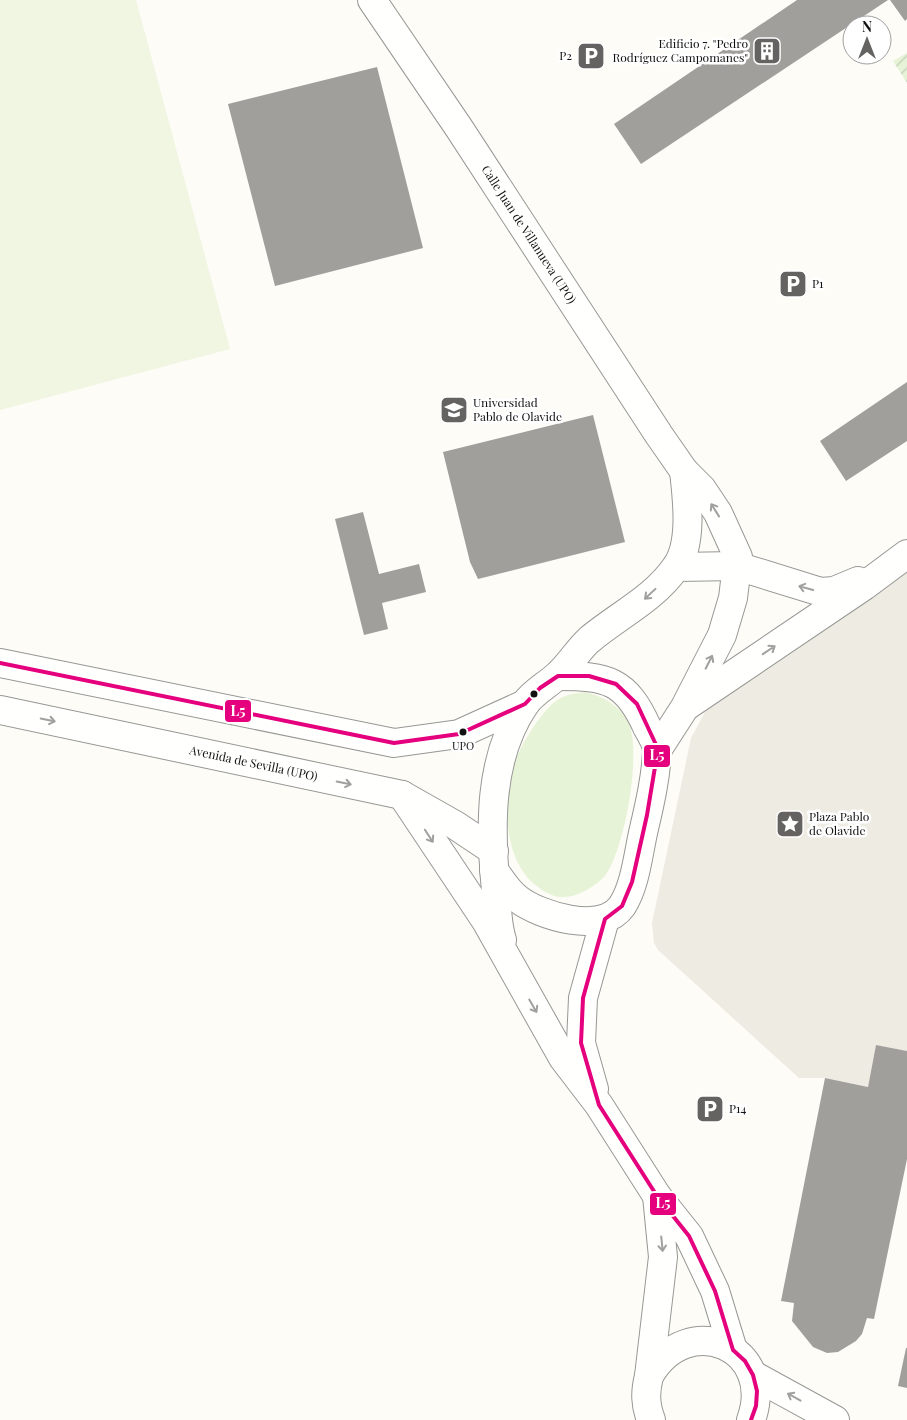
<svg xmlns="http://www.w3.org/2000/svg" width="907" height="1420" font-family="'Playfair Display',serif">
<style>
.grass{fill:#e7f3d7}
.garden{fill:url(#garden-furrows)}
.pitch{fill:#f0f6e1}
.plaza{fill:#edebe2}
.building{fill:#a19f9c}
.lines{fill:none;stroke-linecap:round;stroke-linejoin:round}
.minor-casing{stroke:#979795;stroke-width:30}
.minor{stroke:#fffffe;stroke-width:28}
.bus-1-casing{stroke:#fff;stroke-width:8}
.bus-1{stroke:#e5007d;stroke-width:4}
.oneway{stroke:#a0a09f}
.bus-dot{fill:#111;stroke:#fff;stroke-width:2}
.labels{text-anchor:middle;stroke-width:5;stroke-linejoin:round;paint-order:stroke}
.bus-label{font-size:11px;fill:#111;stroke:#fff}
.poi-label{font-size:12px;fill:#111;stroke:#fff;text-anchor:start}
.street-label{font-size:12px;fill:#111;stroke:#fff}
.line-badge{stroke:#fff;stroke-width:2}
.badge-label{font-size:14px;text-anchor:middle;font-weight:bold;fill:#fff}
</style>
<defs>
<pattern id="garden-furrows" width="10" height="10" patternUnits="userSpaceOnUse" patternTransform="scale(1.25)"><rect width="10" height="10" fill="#e7f3d7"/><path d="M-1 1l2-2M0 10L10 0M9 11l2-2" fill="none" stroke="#c5cfb8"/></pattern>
</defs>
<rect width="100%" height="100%" fill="#fdfcf7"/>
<!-- grass -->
<path class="grass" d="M 585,692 C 602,696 618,704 627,720 C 644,747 624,854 604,877 C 593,888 576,898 560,897 C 550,896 542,890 534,884 C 504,858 503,805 512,770 C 517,753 526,738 536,723 C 543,714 552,701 563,697 C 569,694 578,693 585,692 Z"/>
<!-- garden -->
<path class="garden" d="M 907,53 L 907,83 L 893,61 Z"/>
<!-- pitch -->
<path class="pitch" d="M 0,0 L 136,0 L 230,349 L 0,410 Z"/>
<!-- plaza -->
<path class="plaza" d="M 907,572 L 907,1051 L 876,1045 L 868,1087 L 825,1078 L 799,1078 L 658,950 L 654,943 L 652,923 L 691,738 L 705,712 L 715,700 Z"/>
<!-- building -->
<path class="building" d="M 797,0 L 888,0 L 641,164 L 614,124 Z
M 890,0 L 907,0 L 907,19 L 905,21 Z
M 377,67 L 423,248 L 275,286 L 228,104 Z
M 907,382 L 907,441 L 846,481 L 820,441 Z
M 593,415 L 625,542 L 478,579 L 470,562 L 443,452 Z
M 363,512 L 379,574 L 419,564 L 426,592 L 382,603 L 388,629 L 364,635 L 335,519 Z
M 876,1045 L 907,1051 L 907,1159 L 874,1319 L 867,1318 L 862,1334 L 856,1341 L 838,1352 L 827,1353 L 813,1347 L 792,1321 L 794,1303 L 781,1301 L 825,1078 L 868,1087 Z
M 906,1348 L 907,1348 L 907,1388 L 898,1386 Z"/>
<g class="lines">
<defs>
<g id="minor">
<path id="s1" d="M 372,0 L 459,128 L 659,435 L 684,471 L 702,489 L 718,513 L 738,557 L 733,598 L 722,635 L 685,707 L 658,749"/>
<path d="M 677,567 L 737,566 L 821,592 L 834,591 L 858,581"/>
<path d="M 0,663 L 394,743 L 459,734 L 525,704"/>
<path d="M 688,705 L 864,586 L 907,554"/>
<path id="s2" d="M 0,710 L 402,795 L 455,825 L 494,851"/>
<path d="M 402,795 L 486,921 L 563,1058 L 599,1105 L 657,1196 L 689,1236 L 715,1291 L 733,1350"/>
<path d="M 494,870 C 501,880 508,892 518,899 C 540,916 602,935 622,906 C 635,886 638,856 643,833 C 649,807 656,778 657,751 C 657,744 651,734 647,727 C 626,680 607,676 558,676"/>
<path d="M 502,940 C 497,925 497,908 496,891 C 490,829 488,758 525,704 C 534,691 548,685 559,674 C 570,664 578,650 589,640 C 617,616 654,599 676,567 C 693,544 687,498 684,471"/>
<path d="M 594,1089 L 581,1043 L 583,998 L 605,919"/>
<path d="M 753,1375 L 835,1420"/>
<path d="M 649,1376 C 688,1308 777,1348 751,1420"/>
<path d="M 651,1420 C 645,1404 645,1392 649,1376 L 663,1257 L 657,1196"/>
</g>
</defs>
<!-- minor casing -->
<use href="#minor" class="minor-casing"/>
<!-- minor -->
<use href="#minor" class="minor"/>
<defs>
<path id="bus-1" d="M 0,663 L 394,743 L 459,734 L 525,704 L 540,688 L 558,676 L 589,676 L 616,684 L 637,704 L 658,749 L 647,815 L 632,882 L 622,906 L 605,919 L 583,998 L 581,1043 L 599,1105 L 657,1196 L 689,1236 L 715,1291 L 733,1350 L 745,1361 L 753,1375 L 757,1391 L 756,1406 L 751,1420"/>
</defs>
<!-- bus-1 casing -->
<use href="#bus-1" class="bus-1-casing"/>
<!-- bus-1 -->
<use href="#bus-1" class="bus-1"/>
</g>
<!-- one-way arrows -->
<defs><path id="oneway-shaft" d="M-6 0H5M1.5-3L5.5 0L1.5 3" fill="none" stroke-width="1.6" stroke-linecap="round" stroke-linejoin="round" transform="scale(1.25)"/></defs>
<g class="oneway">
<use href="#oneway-shaft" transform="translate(715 510) rotate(-122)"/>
<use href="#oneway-shaft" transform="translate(806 588) rotate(-165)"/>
<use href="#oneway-shaft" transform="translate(650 594) rotate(137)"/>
<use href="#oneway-shaft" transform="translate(769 650) rotate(-34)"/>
<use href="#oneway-shaft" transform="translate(709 662) rotate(-63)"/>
<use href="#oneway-shaft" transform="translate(48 720) rotate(12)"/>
<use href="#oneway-shaft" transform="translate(344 783) rotate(12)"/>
<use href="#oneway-shaft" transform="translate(429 836) rotate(57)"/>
<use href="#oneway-shaft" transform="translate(533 1006) rotate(60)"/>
<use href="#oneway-shaft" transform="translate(662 1244) rotate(84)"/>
<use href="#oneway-shaft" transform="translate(794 1397) rotate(-151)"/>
</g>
<!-- icons -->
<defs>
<symbol id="building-square" viewBox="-11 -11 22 22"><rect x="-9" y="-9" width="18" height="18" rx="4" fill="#646362" stroke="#fff"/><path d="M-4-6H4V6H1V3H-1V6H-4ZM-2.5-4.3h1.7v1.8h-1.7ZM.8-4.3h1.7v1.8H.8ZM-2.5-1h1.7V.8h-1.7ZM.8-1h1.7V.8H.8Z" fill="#fff"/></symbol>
<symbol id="parking-square" viewBox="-11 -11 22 22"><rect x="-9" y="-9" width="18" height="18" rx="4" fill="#646362" stroke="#fff"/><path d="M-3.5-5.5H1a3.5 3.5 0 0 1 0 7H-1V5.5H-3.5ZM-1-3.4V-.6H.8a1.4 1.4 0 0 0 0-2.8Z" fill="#fff"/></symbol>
<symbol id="university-square" viewBox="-11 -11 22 22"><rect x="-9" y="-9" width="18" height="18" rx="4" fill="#646362" stroke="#fff"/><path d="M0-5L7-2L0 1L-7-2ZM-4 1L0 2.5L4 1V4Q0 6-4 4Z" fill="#fff"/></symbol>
<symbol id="sight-square" viewBox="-11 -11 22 22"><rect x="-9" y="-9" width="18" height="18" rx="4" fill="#646362" stroke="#fff"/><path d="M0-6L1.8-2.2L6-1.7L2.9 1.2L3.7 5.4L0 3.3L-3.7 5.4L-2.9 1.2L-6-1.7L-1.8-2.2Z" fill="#fff"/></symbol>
</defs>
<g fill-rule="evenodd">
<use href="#building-square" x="751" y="35" width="32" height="32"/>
<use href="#parking-square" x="575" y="40" width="32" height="32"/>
<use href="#parking-square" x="777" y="268" width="32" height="32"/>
<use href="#university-square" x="438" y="394" width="32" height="32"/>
<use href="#sight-square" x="774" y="808" width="32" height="32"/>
<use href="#parking-square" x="694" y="1093" width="32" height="32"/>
</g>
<!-- markers -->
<g class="bus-dot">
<circle cx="534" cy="694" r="4.5"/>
<circle cx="463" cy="732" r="4.5"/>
</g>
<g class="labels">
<!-- bus labels -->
<g class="bus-label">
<text x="463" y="750">UPO</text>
</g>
<!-- poi labels -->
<g class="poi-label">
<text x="748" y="48" text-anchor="end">Edificio 7. "Pedro<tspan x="748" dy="14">Rodríguez Campomanes"</tspan></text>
<text x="572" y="60" text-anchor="end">P2</text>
<text x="812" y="288">P1</text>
<text x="473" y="407">Universidad<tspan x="473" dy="14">Pablo de Olavide</tspan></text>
<text x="809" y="821">Plaza Pablo<tspan x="809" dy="14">de Olavide</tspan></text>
<text x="729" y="1113">P14</text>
</g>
<!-- street labels -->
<g class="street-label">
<text dy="4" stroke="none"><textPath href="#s1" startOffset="282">Calle Juan de Villanueva (UPO)</textPath></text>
<text dy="4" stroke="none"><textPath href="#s2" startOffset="259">Avenida de Sevilla (UPO)</textPath></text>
</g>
</g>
<g class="line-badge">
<rect x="224" y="699" width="28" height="24" rx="5" fill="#e5007d"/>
<rect x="643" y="744" width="28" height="24" rx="5" fill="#e5007d"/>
<rect x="649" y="1192" width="28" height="24" rx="5" fill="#e5007d"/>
</g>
<g class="badge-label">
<text x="238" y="716">L5</text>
<text x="657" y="760">L5</text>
<text x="663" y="1208">L5</text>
</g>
<!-- north arrow -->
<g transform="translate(867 40)"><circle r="24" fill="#ffffff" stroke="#a0a0a0"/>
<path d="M0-4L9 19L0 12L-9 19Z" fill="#646362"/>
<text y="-8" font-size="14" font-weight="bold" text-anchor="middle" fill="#111111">N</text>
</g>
</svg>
